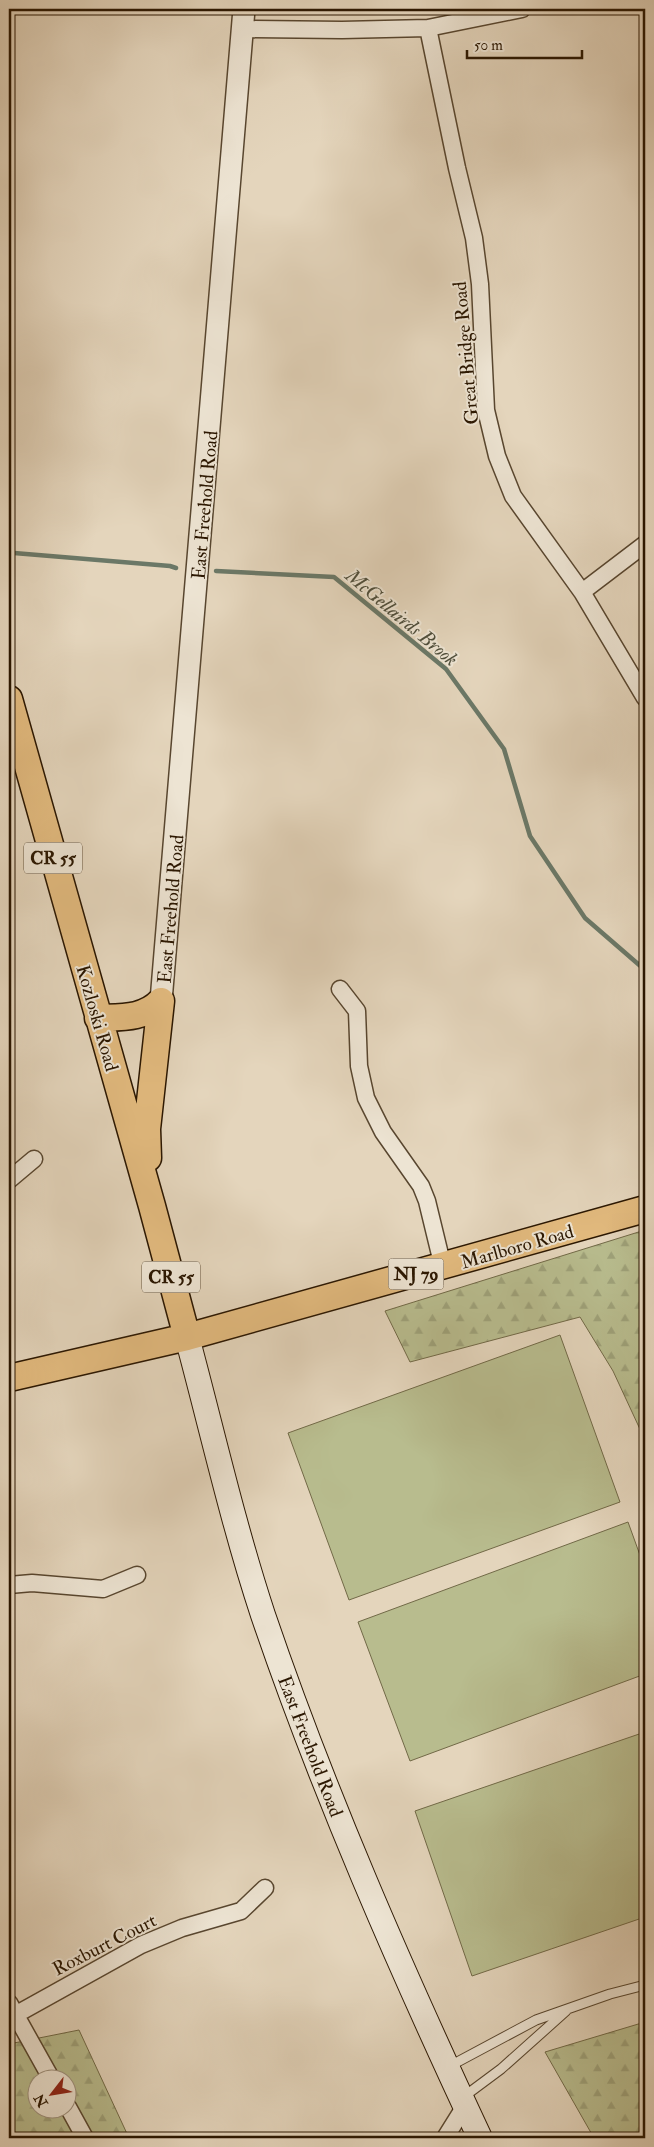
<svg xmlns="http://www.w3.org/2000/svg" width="654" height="2147" font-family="'IM FELL Double Pica',serif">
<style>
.forest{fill:url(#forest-firs);stroke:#716947;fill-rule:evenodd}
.green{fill:#b8bc8e;stroke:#716947}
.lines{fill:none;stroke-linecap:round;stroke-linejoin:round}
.stream{stroke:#6b7867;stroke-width:4.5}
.service-casing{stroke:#58462f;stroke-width:11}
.minor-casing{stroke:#58462f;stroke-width:19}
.tertiary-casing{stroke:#58462f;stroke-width:24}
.secondary-casing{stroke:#2a1600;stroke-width:26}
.primary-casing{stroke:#2a1600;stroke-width:29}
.service{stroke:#ede4d3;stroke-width:9}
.minor{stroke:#ede4d3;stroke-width:16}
.tertiary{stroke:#ede4d3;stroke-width:21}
.secondary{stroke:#ede4d3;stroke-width:24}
.primary{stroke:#e2ba7e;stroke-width:26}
.labels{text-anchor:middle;stroke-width:4;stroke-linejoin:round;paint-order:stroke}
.shield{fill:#ede4d3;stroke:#64543f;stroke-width:1}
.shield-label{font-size:18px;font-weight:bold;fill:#2a1600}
.street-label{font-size:19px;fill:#2a1600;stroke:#ede4d3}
.water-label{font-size:20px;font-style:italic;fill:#504f3c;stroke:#ede4d3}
</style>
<defs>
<pattern id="forest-firs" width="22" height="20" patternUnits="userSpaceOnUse" patternTransform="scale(1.25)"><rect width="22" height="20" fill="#b8bc8e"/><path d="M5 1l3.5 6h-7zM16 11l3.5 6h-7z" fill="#9ea179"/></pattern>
</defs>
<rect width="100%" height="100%" fill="#e4d5bc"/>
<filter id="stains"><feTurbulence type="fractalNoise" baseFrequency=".004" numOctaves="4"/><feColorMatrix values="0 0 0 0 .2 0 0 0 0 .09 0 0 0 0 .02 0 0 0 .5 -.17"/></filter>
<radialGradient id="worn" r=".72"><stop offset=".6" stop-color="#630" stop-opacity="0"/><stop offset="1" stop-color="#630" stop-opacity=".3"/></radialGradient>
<!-- forest -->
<path class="forest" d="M 645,1230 L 645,1440 L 613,1371 L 580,1317 L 410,1362 L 385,1311 Z
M 645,2022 L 645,2138 L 594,2138 L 545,2052 Z
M 79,2030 L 129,2138 L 9,2138 L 9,2044 ZM 38,2080 L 68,2080 L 68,2110 L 38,2110 Z"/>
<!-- green -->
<path class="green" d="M 560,1335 L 620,1502 L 349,1600 L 288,1433 Z
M 628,1522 L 645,1569 L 645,1674 L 410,1761 L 358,1622 Z
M 645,1732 L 645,1917 L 472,1976 L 415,1811 Z"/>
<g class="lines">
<!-- stream -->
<path class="stream" d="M 14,553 L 170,566 L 176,568
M 216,571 L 334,577 L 446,669 L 504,749 L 530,836 L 585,918 L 645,970"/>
<defs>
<path id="service" d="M 448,2067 L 536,2020 L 610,1994 L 645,1985
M 462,2098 L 501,2069 L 566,2011"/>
<path id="minor" d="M 428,28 L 457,168 L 474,238 L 480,284 L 486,410 L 497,456 L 513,496 L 582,592 L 645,698
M 243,29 L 342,30 L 428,28 L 522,9
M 582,592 L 645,544
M 340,989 L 357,1011 L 359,1066 L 366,1098 L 383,1132 L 421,1186 L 427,1201 L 443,1267
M 9,1180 L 34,1159
M 9,1585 L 32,1583 L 103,1589 L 137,1575
M 9,2003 L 52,2080
M 15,2015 L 141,1945 L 182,1928 L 241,1911 L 265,1888
M 68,2107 L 85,2138
M 445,2138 L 465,2106"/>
<path id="tertiary" d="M 161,1001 L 244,9"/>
<path id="secondary" d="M 187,1337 C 212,1430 233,1524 263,1615 C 324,1794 400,1967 480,2138"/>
<path id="primary" d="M 9,699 L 152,1206 L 187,1337
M 98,1018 C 121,1017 144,1019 161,1001
M 148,1158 L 147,1129 L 161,1001
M 9,1378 L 187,1337 L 645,1209"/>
</defs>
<!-- service casing -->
<use href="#service" class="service-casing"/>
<!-- minor casing -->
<use href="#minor" class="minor-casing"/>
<!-- tertiary casing -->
<use href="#tertiary" class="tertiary-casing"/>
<!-- secondary casing -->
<use href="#secondary" class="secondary-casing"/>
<!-- primary casing -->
<use href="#primary" class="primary-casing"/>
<!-- service -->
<use href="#service" class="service"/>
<!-- minor -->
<use href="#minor" class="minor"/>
<!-- tertiary -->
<use href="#tertiary" class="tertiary"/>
<!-- secondary -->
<use href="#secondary" class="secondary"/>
<!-- primary -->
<use href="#primary" class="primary"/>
</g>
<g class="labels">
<!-- shield labels -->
<g class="shield">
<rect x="24" y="842.5" width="58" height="31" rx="4"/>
<rect x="388.5" y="1258.5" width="55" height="31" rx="4"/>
<rect x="142" y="1261.5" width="58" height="31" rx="4"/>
</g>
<g class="shield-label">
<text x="53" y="864">CR 55</text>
<text x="416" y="1280">NJ 79</text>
<text x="171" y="1283">CR 55</text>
</g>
<!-- street labels -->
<g class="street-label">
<text transform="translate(465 353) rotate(-95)" y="7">Great Bridge Road</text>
<text transform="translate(204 505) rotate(-85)" y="7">East Freehold Road</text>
<text transform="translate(170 909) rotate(-85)" y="7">East Freehold Road</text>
<text transform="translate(98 1018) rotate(74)" y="7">Kozloski Road</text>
<text transform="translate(517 1246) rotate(-16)" y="7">Marlboro Road</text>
<text transform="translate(311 1746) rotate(69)" y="7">East Freehold Road</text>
<text transform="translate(104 1944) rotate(-27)" y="7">Roxburt Court</text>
</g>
<!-- water labels -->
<g class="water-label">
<text transform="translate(402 617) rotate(40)" y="7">McGellairds Brook</text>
</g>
</g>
<!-- margin -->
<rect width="654" height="2147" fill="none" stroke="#e4d5bc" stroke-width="30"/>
<rect x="10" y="10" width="634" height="2127" fill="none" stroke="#2a1600" stroke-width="2.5"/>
<rect x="15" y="15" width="624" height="2117" fill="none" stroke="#2a1600"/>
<!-- north arrow -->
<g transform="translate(52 2094) rotate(239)"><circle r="24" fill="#ede4d3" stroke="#9f927f"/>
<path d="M0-4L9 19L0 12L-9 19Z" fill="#8f2418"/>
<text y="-8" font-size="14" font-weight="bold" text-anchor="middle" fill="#2a1600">N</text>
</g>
<!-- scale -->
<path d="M467 50v8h115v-8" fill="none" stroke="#2a1600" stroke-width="2.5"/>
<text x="474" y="50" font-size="15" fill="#2a1600" stroke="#ede4d3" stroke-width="4" paint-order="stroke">50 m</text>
<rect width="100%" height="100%" filter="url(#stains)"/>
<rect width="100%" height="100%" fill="url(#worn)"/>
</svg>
